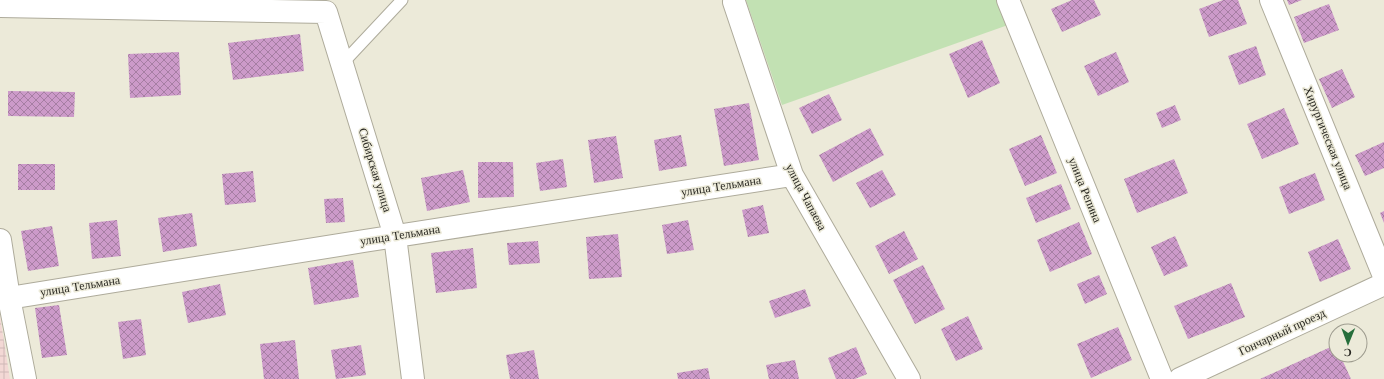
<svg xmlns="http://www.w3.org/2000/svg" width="1384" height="379" font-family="Georgia,serif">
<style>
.industrial{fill:url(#industrial-grid)}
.green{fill:#c2e1b3}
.building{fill:url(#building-cross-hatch)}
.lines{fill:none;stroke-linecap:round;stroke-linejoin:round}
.lane-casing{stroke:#aeab9b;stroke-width:13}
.street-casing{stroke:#aeab9b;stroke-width:24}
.lane{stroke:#fff;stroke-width:11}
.street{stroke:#fff;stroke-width:22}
.labels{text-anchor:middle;stroke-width:3;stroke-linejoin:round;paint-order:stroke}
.street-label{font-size:12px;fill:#282721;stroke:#ecead9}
</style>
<defs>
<pattern id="industrial-grid" width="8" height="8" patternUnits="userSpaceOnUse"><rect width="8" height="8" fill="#f3d8d5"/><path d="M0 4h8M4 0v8" fill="none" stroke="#d0b9b7"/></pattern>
<pattern id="building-cross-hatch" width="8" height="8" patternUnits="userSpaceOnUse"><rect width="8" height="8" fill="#cc9ac9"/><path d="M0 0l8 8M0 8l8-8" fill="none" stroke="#a67ea3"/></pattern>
</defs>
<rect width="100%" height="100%" fill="#ecead9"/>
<!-- industrial -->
<path class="industrial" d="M 0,316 L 10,379 L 0,379 Z"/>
<!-- green -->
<path class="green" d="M 746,0 L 998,0 L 1008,25 L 782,105 Z"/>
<!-- building -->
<path class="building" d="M 1072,0 L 1094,0 L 1101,15 L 1062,32 L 1051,9 Z
M 1223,0 L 1238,0 L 1247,24 L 1209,37 L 1199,9 Z
M 1287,0 L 1302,0 L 1289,5 Z
M 1329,4 L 1339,30 L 1304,43 L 1294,17 Z
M 300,34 L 304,71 L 233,80 L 228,43 Z
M 982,40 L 1000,83 L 968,98 L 949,54 Z
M 1256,46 L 1266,75 L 1239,85 L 1228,56 Z
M 179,52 L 181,95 L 130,98 L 128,54 Z
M 1116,52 L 1129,82 L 1098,96 L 1084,66 Z
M 1342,69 L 1355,97 L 1332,108 L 1319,79 Z
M 8,91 L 75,92 L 74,117 L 8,116 Z
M 829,94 L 842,120 L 812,134 L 799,108 Z
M 749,103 L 759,160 L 724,166 L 714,109 Z
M 1175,105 L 1181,120 L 1162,128 L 1156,113 Z
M 1284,108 L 1299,144 L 1262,159 L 1247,124 Z
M 870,128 L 884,155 L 833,182 L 819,155 Z
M 681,135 L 687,166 L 659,171 L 654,140 Z
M 1041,135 L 1057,173 L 1025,186 L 1009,149 Z
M 616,136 L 623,178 L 594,183 L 588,140 Z
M 1384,142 L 1384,168 L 1365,176 L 1355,155 Z
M 563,159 L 567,187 L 540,191 L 536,163 Z
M 1174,159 L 1188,193 L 1137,213 L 1124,179 Z
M 478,162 L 513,162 L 514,197 L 478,198 Z
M 18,164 L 55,164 L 55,190 L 18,190 Z
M 463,170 L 470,202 L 427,211 L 421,178 Z
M 882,170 L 896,195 L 870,208 L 856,183 Z
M 253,171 L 256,202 L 225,205 L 222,174 Z
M 1315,173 L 1325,200 L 1289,214 L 1279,187 Z
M 1061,184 L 1071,209 L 1036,223 L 1026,198 Z
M 343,198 L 345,222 L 326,223 L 324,199 Z
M 763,205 L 769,233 L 748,237 L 742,210 Z
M 1384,211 L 1384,223 L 1380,213 Z
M 192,213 L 197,246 L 163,252 L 158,218 Z
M 117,220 L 121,256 L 92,259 L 89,223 Z
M 688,220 L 694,250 L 667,254 L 662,225 Z
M 1079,222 L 1092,254 L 1050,272 L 1037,240 Z
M 52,226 L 59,266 L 28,271 L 21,231 Z
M 904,231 L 918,259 L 889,274 L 875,246 Z
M 618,234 L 622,277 L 589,279 L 586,237 Z
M 1175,236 L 1188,266 L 1164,276 L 1151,247 Z
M 1338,239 L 1351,269 L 1320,282 L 1308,252 Z
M 538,241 L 540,263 L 509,265 L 507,243 Z
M 473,248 L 477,288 L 436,293 L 431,253 Z
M 353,260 L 359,297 L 314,305 L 308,268 Z
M 923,265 L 945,309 L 915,324 L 893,280 Z
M 1099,275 L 1107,294 L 1085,304 L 1077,284 Z
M 1231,283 L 1245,317 L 1188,339 L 1174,306 Z
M 220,284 L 226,315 L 188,323 L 182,292 Z
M 805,289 L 811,306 L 775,318 L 769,301 Z
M 59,305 L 67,355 L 42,358 L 35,308 Z
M 968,316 L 983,349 L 956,361 L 941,329 Z
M 141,319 L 146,355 L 123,359 L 118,322 Z
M 1118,327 L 1132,360 L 1091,378 L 1077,344 Z
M 295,340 L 299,379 L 264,379 L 260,344 Z
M 361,345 L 366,375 L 336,379 L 331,350 Z
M 1335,345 L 1336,355 L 1340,355 L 1351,379 L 1260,379 Z
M 856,347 L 867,374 L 855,379 L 836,379 L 828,358 Z
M 534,350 L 539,379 L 510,379 L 506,355 Z
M 795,360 L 799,379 L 769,379 L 766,365 Z
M 708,368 L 710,379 L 678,379 L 677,373 Z"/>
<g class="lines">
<defs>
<path id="lane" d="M 342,64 L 402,0"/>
<path id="street" d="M 1008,0 L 1162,379
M 1271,0 L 1384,276
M 734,2 L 792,175 L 909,379
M 0,6 L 326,12 L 395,236 L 413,379
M 0,240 L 9,298 L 25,379
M 9,298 L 364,241 L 792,175
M 1180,379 L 1384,284"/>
</defs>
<!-- lane casing -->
<use href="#lane" class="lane-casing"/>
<!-- street casing -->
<use href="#street" class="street-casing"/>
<!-- lane -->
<use href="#lane" class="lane"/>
<!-- street -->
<use href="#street" class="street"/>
</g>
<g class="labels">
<!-- street labels -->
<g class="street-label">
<text transform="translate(1328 138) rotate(68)" y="4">Хирургическая улица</text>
<text transform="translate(375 170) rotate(73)" y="4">Сибирская улица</text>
<text transform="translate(721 186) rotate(-9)" y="4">улица Тельмана</text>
<text transform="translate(1085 190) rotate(68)" y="4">улица Репина</text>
<text transform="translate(806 197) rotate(62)" y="4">улица Чапаева</text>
<text transform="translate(400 235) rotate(-9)" y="4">улица Тельмана</text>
<text transform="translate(80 286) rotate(-9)" y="4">улица Тельмана</text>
<text transform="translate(1282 332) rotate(-25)" y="4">Гончарный проезд</text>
</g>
</g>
<!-- north arrow -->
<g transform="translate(1348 343) rotate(181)"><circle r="19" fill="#ecead9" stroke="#9e9c8f"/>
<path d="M0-3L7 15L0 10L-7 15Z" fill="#266e3b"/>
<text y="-6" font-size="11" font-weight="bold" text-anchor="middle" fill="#282721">С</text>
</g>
</svg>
